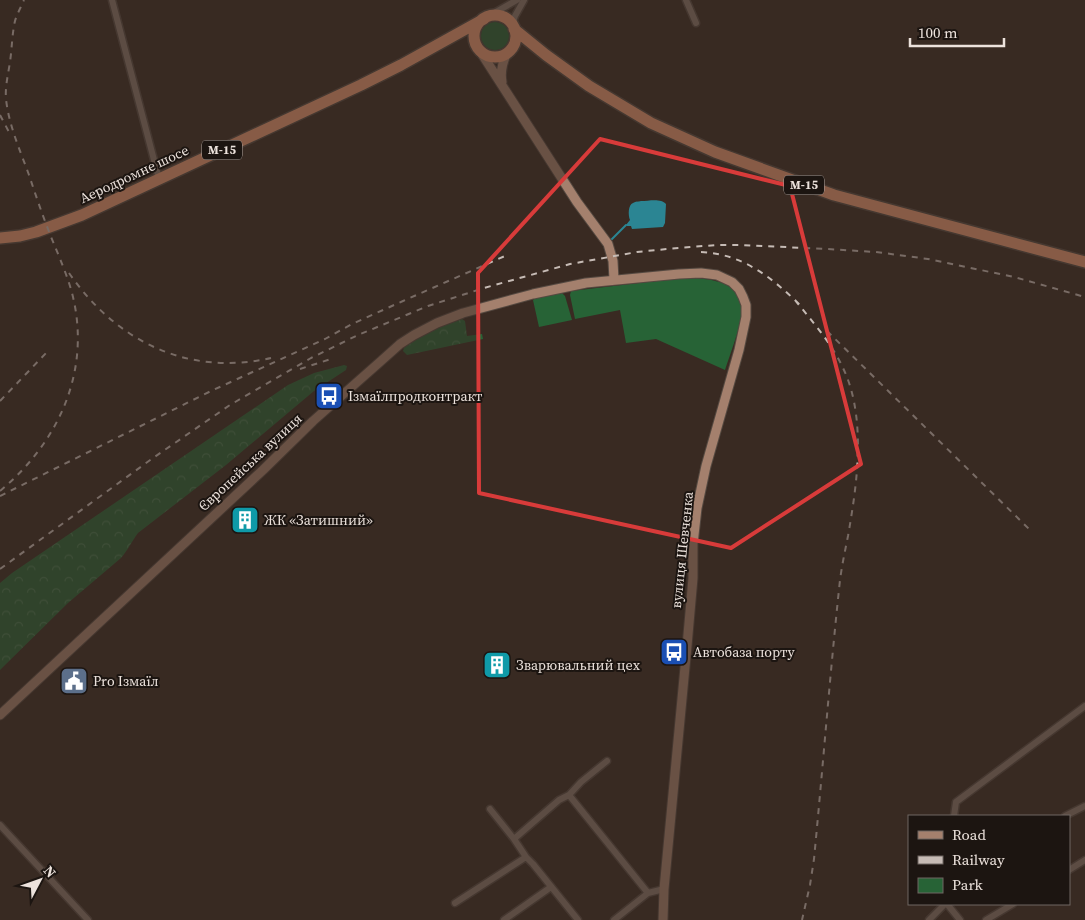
<svg xmlns="http://www.w3.org/2000/svg" width="1085" height="920" font-family="'Source Serif 4',serif">
<style>
.green{fill:#276336}
.forest{fill:url(#forest-crowns)}
.water{fill:#2b8593}
.lines{fill:none;stroke-linecap:round;stroke-linejoin:round}
.stream{stroke:#2b8593;stroke-width:2}
.street-casing{stroke:#554941;stroke-width:9}
.secondary-casing{stroke:#554941;stroke-width:11}
.highway-casing{stroke:#554941;stroke-width:14}
.street{stroke:#87756b;stroke-width:6}
.secondary{stroke:#a4806d;stroke-width:9}
.highway{stroke:#e69871;stroke-width:11}
.rail{stroke:#c6bbb5;stroke-width:2;stroke-dasharray:6 6;stroke-linecap:butt}
.marked{fill:none;stroke:#d83b3a;stroke-width:4;stroke-linejoin:round}
.labels{text-anchor:middle;stroke-width:4;stroke-linejoin:round;paint-order:stroke}
.shield{fill:#1c1511;stroke:#aea49f;stroke-width:1}
.shield-label{font-size:12px;font-weight:bold;fill:#ece2dc}
.street-label{font-size:14px;fill:#ece2dc;stroke:#1c1511}
.poi-label{font-size:14px;fill:#ece2dc;stroke:#1c1511;text-anchor:start}
</style>
<defs>
<pattern id="forest-crowns" width="20" height="18" patternUnits="userSpaceOnUse" patternTransform="scale(1.25)"><rect width="20" height="18" fill="#276336"/><path d="M2 6a3 3 0 1 1 6 0M12 15a3 3 0 1 1 6 0" fill="none" stroke="#467952"/></pattern>
</defs>
<rect width="100%" height="100%" fill="#392a22"/>
<!-- green -->
<path class="green" d="M481 36a14 14 0 1 1 28 0a14 14 0 1 1-28 0Z
M 682,278 C 708,278 748,280 741,318 C 738,334 730,354 725,370 L 656,339 L 626,343 L 620,310 L 575,319 L 570,295 L 571,291 Z
M 562,293 L 565,296 L 572,320 L 539,327 L 533,300 L 536,298 Z"/>
<!-- forest -->
<path class="forest" d="M 462,319 L 465,321 L 467,336 L 482,334 L 483,339 L 407,355 L 403,351 L 404,348 C 421,333 441,325 462,319 Z
M 344,365 L 347,366 L 346,370 L 314,391 L 226,465 L 138,533 C 132,541 128,550 121,558 L 68,603 L 0,670 L 0,583 L 12,573 L 288,385 L 314,373 Z"/>
<!-- water -->
<path class="water" d="M 641,201 C 649,201 661,198 666,204 L 665,223 L 663,227 L 632,229 L 631,226 L 627,226 L 626,225 L 630,220 C 628,215 628,205 633,203 C 636,201 638,202 641,201 Z"/>
<g class="lines">
<!-- stream -->
<path class="stream" d="M 609,242 L 626,225"/>
<defs>
<path id="street" d="M 112,0 L 159,179
M 686,0 L 696,23
M 487,17 L 517,0
M 512,25 L 515,16 L 524,0
M 569,795 L 648,893
M 490,809 L 514,839 L 526,857 L 533,864 L 578,920
M 954,816 L 956,802 L 1085,706
M 1065,816 L 1085,806
M 0,825 L 88,920
M 514,839 L 559,800 L 569,795 L 581,782 L 607,761
M 1069,870 L 1085,860
M 455,903 L 526,857
M 947,904 L 960,920
M 504,920 L 551,887
M 614,920 L 648,893 L 664,889
M 929,920 L 945,904
M 986,920 L 1013,904"/>
<path id="secondary" d="M 480,51 L 577,202 L 608,244 L 613,261 L 614,280
M 502,82 C 500,71 502,63 507,53
M 0,715 L 263,470 L 313,421 L 381,361 L 400,344 L 414,335 L 437,323 L 463,313 L 533,294 L 586,283 L 679,274 L 701,273 L 717,275 L 732,282 L 739,289 L 743,297 L 746,305 L 746,317 L 739,350 L 706,466 L 697,508 L 693,544 L 693,578 L 687,646 L 664,889 L 663,920"/>
<path id="highway" d="M474 36a21 21 0 1 1 42 0a21 21 0 1 1-42 0Z
M 514,29 L 546,55 L 589,86 L 651,123 L 715,152 L 834,195 L 1085,262
M 0,238 L 20,236 L 36,232 L 82,215 L 361,85 L 401,65 L 484,19"/>
</defs>
<!-- street casing -->
<use href="#street" class="street-casing"/>
<!-- secondary casing -->
<use href="#secondary" class="secondary-casing"/>
<!-- highway casing -->
<use href="#highway" class="highway-casing"/>
<!-- street -->
<use href="#street" class="street"/>
<!-- secondary -->
<use href="#secondary" class="secondary"/>
<!-- highway -->
<use href="#highway" class="highway"/>
<!-- rail -->
<path class="rail" d="M 0,115 L 9,132
M 701,252 C 743,254 771,277 800,305
M 69,273 C 116,341 188,377 271,358
M 795,300 C 820,331 844,357 853,397 C 863,442 856,490 848,536 C 845,551 842,565 840,580 C 830,673 823,766 814,859 L 810,885 L 802,920
M 827,331 L 1029,529
M 300,369 L 331,359
M 0,401 L 48,351
M 0,491 C 59,442 92,370 72,293 C 66,271 56,250 48,229 C 41,211 35,193 29,175 C 20,150 9,126 6,99 C 5,87 8,75 10,62 C 12,48 12,34 15,21 C 17,14 21,7 24,0
M 0,496 L 211,391 L 325,339 L 352,324 L 403,301 L 505,256
M 0,569 L 153,458 L 230,405 L 311,358 L 358,335 L 428,306 L 484,288 L 570,264 L 637,252 L 667,249 L 716,245 L 739,245 L 828,249 L 876,252 L 928,259 L 1014,277 L 1085,297"/>
</g>
<!-- marked area -->
<path d="M0 0H1085V920H0ZM 600,139 L 790,186 L 861,464 L 731,548 L 479,493 L 478,273 Z" fill="#392a22" fill-opacity=".55" fill-rule="evenodd"/>
<path class="marked" d="M 600,139 L 790,186 L 861,464 L 731,548 L 479,493 L 478,273 Z"/>
<!-- icons -->
<defs>
<symbol id="bus-square" viewBox="-11 -11 22 22"><rect x="-9" y="-9" width="18" height="18" rx="4" fill="#1a4fb4" stroke="#1c1511"/><path d="M-5-6H5V4H4V6H2V4H-2V6H-4V4H-5ZM-3.5-4V0h7V-4ZM-3.5 1.2v1.5H-2V1.2ZM2 1.2v1.5H3.5V1.2Z" fill="#fff"/></symbol>
<symbol id="building-square" viewBox="-11 -11 22 22"><rect x="-9" y="-9" width="18" height="18" rx="4" fill="#0f9aa8" stroke="#1c1511"/><path d="M-4-6H4V6H1V3H-1V6H-4ZM-2.5-4.3h1.7v1.8h-1.7ZM.8-4.3h1.7v1.8H.8ZM-2.5-1h1.7V.8h-1.7ZM.8-1h1.7V.8H.8Z" fill="#fff"/></symbol>
<symbol id="civic-square" viewBox="-11 -11 22 22"><rect x="-9" y="-9" width="18" height="18" rx="4" fill="#5c6f8a" stroke="#1c1511"/><path d="M-.6-6.5H3V-4.5H.6V-3L4-1V1h2V6H-6V1h2V-1L-.6-3ZM-1.2 2.5V6h2.4V2.5Z" fill="#fff"/></symbol>
</defs>
<g fill-rule="evenodd">
<use href="#bus-square" x="313" y="380" width="32" height="32"/>
<use href="#building-square" x="229" y="504" width="32" height="32"/>
<use href="#bus-square" x="658" y="636" width="32" height="32"/>
<use href="#building-square" x="481" y="649" width="32" height="32"/>
<use href="#civic-square" x="58" y="665" width="32" height="32"/>
</g>
<g class="labels">
<!-- shield labels -->
<g class="shield">
<rect x="202" y="140.5" width="40" height="19" rx="4"/>
<rect x="784" y="175.5" width="40" height="19" rx="4"/>
</g>
<g class="shield-label">
<text x="222" y="154">М-15</text>
<text x="804" y="189">М-15</text>
</g>
<!-- street labels -->
<g class="street-label">
<text transform="translate(134 174) rotate(-25)" y="5">Аеродромне шосе</text>
<text transform="translate(250 462) rotate(-43)" y="5">Європейська вулиця</text>
<text transform="translate(682 550) rotate(-84)" y="5">вулиця Шевченка</text>
</g>
<!-- poi labels -->
<g class="poi-label">
<text x="348" y="401">Ізмаїлпродконтракт</text>
<text x="264" y="525">ЖК «Затишний»</text>
<text x="693" y="657">Автобаза порту</text>
<text x="516" y="670">Зварювальний цех</text>
<text x="93" y="686">Pro Ізмаїл</text>
</g>
</g>
<!-- legend -->
<rect x="908" y="815" width="162" height="90" fill="#1c1511" stroke="#6f6762"/>
<rect x="918" y="831" width="25" height="8" fill="#a4806d" stroke="#6f6762"/>
<text x="952" y="840" font-size="15" fill="#ece2dc">Road</text>
<rect x="918" y="856" width="25" height="8" fill="#c6bbb5" stroke="#6f6762"/>
<text x="952" y="865" font-size="15" fill="#ece2dc">Railway</text>
<rect x="918" y="878" width="25" height="15" fill="#276336" stroke="#6f6762"/>
<text x="952" y="890" font-size="15" fill="#ece2dc">Park</text>
<!-- north arrow -->
<g transform="translate(40 880) rotate(49)" stroke="#1c1511" stroke-width="4" paint-order="stroke">
<path d="M0-4L9 19L0 12L-9 19Z" fill="#ece2dc"/>
<text y="-8" font-size="14" font-weight="bold" text-anchor="middle" fill="#ece2dc">N</text>
</g>
<!-- scale -->
<path d="M910 38v8h94v-8" fill="none" stroke="#ece2dc" stroke-width="2.5"/>
<text x="918" y="38" font-size="15" fill="#ece2dc" stroke="#1c1511" stroke-width="4" paint-order="stroke">100 m</text>
</svg>
